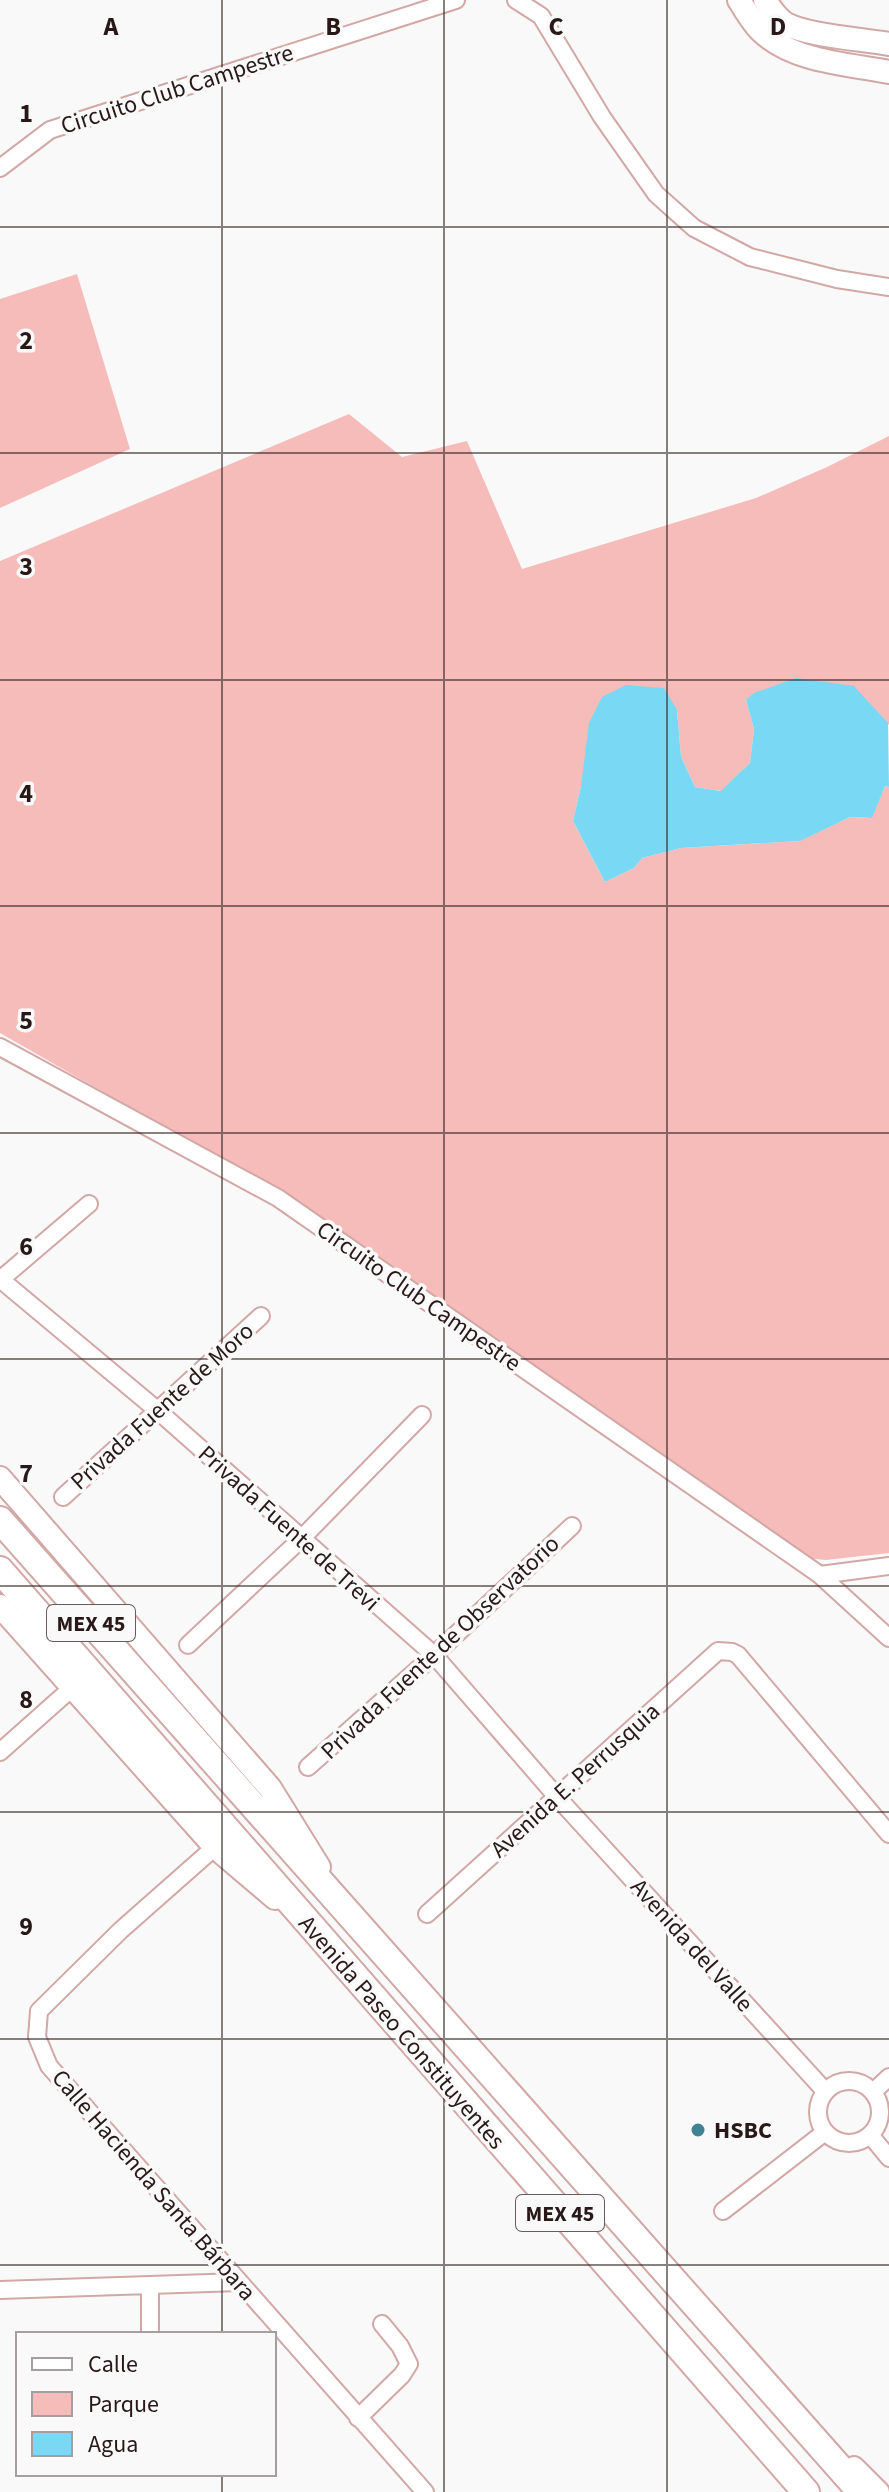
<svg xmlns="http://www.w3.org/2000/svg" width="889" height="2492" font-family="'Source Sans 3',sans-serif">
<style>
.green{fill:#f6bcba}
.water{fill:#79d9f5}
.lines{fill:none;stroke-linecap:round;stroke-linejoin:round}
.minor-casing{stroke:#d1a8a6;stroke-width:20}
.tertiary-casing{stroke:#d1a8a6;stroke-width:24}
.secondary-casing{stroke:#d1a8a6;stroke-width:26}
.trunk-casing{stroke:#d1a8a6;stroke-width:30}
.minor{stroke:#fff;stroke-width:16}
.tertiary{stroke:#fff;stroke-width:20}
.secondary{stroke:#fff;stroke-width:22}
.trunk{stroke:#fff;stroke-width:26}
.grid{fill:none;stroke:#281918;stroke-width:2;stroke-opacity:0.55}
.poi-dot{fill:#418295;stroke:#f9f9f9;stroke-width:3}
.labels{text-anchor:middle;stroke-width:7;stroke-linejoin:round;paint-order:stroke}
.shield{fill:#f9f9f9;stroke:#675c5c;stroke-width:2}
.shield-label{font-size:22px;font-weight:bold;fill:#281918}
.street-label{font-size:24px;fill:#281918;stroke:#f9f9f9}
.poi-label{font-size:24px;font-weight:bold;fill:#281918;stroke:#f9f9f9;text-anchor:start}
.grid-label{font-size:26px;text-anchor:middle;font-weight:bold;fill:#281918;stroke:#f9f9f9;stroke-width:7;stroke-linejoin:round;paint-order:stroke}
</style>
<rect width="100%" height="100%" fill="#f9f9f9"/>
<!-- green -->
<path class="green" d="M 77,274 L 130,449 L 0,508 L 0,299 Z
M 349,414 L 402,457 L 467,441 L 522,569 L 756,498 L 827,467 L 889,436 L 889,725 L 853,686 L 746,700 L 754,729 L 750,763 L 722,791 L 695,787 L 681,757 L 677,710 L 581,786 L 573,821 L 605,882 L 634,868 L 642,858 L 681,848 L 799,841 L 850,817 L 871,818 L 885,786 L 889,787 L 889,1553 L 826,1560 L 806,1558 L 281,1194 L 0,1033 L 0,561 Z"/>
<!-- water -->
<path class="water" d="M 796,678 L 854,686 L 888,723 L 889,787 L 885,786 L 872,818 L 850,817 L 800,841 L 681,848 L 642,858 L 634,868 L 605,882 L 573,821 L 581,786 L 589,723 L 602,697 L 626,685 L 664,688 L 677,710 L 681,757 L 695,787 L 721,791 L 750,763 L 754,729 L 746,700 L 754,693 Z"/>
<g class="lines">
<defs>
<path id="minor" d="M 516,0 L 541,16 L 602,117 L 656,194 L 694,228 L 750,257 L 837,279 L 889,287
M 0,168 L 50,130 L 456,0
M 0,1047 L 278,1198 L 820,1575 L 889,1638
M 0,1279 L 157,1410 L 434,1655 L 558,1798 L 825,2091
M 0,1280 L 89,1204
M 63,1497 L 261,1316
M 820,1575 L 889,1566
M 188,1645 L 301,1539 L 422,1415
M 0,1752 L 73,1687
M 308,1767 L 434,1655 L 572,1526
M 215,1847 L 121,1930 L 39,2011 L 37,2037 L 49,2066 L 425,2492
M 427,1914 L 718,1651 L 732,1652 L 738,1655 L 889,1834
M818 2112a31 31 0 1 1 62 0a31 31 0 1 1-62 0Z
M 874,2091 L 889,2077
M 871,2136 L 889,2158
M 723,2211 L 825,2132
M 0,2290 L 239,2282
M 150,2334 L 150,2285
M 358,2418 L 402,2375 L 409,2364 L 400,2346 L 382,2324"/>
<path id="tertiary" d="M 854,2467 L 879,2492"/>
<path id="secondary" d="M 739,0 C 745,10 752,22 760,30 C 792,62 848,64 889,72
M 765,0 C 771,9 776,18 786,24 C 809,36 862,39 889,44
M 0,1478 L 270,1788 L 319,1867
M 0,1606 L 215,1847 L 275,1898"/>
<path id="trunk" d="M 0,1520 L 861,2492
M 0,1570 L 806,2492"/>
</defs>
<!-- minor casing -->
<use href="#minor" class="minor-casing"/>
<!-- tertiary casing -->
<use href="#tertiary" class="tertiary-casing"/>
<!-- secondary casing -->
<use href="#secondary" class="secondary-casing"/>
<!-- trunk casing -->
<use href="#trunk" class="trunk-casing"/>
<!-- minor -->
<use href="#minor" class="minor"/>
<!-- tertiary -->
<use href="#tertiary" class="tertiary"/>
<!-- secondary -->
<use href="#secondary" class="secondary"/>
<!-- trunk -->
<use href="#trunk" class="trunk"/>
</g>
<!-- grid -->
<path class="grid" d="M 222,0 L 222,2334M 444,0 L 444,2492M 667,0 L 667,2492M 0,227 L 889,227M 0,453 L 889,453M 0,680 L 889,680M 0,906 L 889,906M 0,1133 L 889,1133M 0,1359 L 889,1359M 0,1586 L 889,1586M 0,1812 L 889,1812M 0,2039 L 889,2039M 0,2265 L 889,2265M 222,2474 L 222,2492"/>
<!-- markers -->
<circle class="poi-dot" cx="698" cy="2130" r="8"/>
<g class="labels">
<!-- shield labels -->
<g class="shield">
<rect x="47" y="1605" width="88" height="36" rx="6"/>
<rect x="516" y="2195" width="88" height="36" rx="6"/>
</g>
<g class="shield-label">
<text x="91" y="1631">MEX 45</text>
<text x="560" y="2221">MEX 45</text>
</g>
<!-- street labels -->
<g class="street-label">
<text transform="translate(177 89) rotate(-18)" y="8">Circuito Club Campestre</text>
<text transform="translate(419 1296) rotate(35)" y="8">Circuito Club Campestre</text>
<text transform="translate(162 1406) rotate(-42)" y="8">Privada Fuente de Moro</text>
<text transform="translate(289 1528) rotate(42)" y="8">Privada Fuente de Trevi</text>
<text transform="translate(440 1647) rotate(-43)" y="8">Privada Fuente de Observatorio</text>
<text transform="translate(575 1780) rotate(-42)" y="8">Avenida E. Perrusquia</text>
<text transform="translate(692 1945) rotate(48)" y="8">Avenida del Valle</text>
<text transform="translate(402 2032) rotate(49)" y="8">Avenida Paseo Constituyentes</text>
<text transform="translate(154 2185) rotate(49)" y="8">Calle Hacienda Santa Bárbara</text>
</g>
<!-- poi labels -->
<g class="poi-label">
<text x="714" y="2138">HSBC</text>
</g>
</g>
<g class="grid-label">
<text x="111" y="35">A</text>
<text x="333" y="35">B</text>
<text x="556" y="35">C</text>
<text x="778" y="35">D</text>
<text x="26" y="122">1</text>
<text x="26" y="349">2</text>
<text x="26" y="575">3</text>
<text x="26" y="802">4</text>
<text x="26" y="1029">5</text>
<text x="26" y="1255">6</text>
<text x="26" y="1482">7</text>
<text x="26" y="1708">8</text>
<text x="26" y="1935">9</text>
</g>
<!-- legend -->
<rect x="16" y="2332" width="260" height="144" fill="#f9f9f9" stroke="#a59f9f" stroke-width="2"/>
<rect x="32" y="2358" width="40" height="12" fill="#ffffff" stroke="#a59f9f" stroke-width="2"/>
<text x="88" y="2372" font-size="24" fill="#281918">Calle</text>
<rect x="32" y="2392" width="40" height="24" fill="#f6bcba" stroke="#a59f9f" stroke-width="2"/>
<text x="88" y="2412" font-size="24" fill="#281918">Parque</text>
<rect x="32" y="2432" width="40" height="24" fill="#79d9f5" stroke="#a59f9f" stroke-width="2"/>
<text x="88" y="2452" font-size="24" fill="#281918">Agua</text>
</svg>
